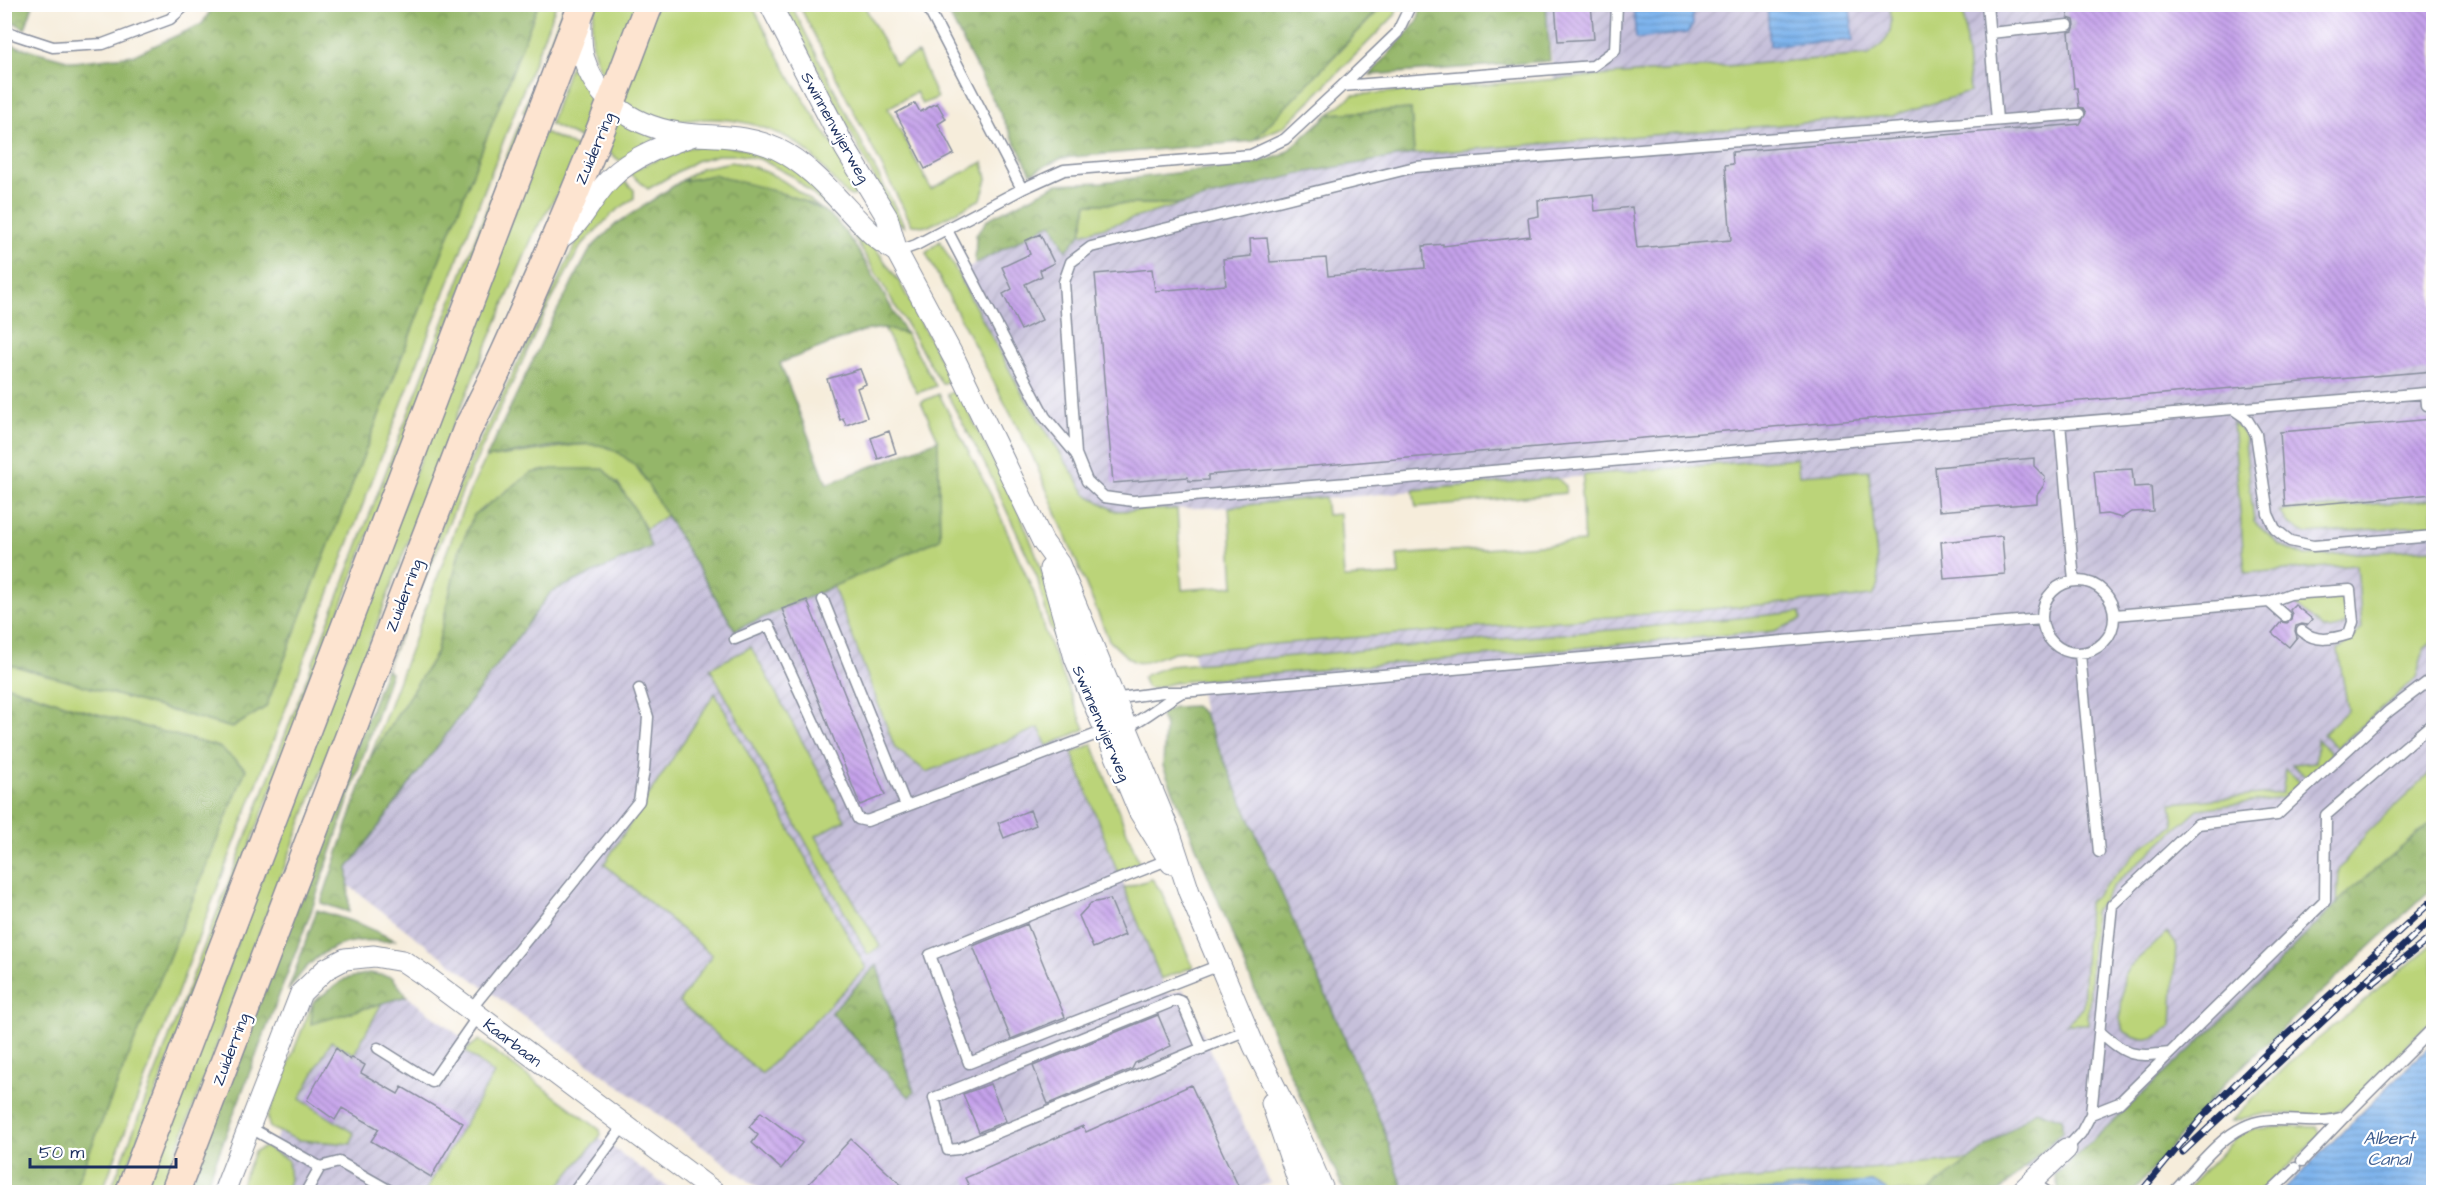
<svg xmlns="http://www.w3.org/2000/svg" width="2438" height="1197" font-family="'Architects Daughter',sans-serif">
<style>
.industrial{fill:url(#industrial-furrows);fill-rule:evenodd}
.grass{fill:#bbd479;stroke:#6b826c;stroke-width:1.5}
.forest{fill:url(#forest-crowns);stroke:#587264;stroke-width:1.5}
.water{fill:url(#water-rules);stroke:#4c72a6;stroke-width:1.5}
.building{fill:url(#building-back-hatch)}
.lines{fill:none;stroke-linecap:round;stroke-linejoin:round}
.lane-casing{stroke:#888e9c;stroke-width:13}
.street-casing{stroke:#888e9c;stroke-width:23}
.secondary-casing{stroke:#888e9c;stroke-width:31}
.lane{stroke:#fff;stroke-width:10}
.street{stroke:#fff;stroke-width:21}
.secondary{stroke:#fde4d0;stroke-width:28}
.rail-casing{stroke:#1b2f5e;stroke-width:7}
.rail{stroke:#fff;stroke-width:4.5;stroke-dasharray:14;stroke-linecap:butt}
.labels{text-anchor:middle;stroke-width:4.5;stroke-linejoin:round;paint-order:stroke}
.street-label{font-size:16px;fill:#1b2f5e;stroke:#fff}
.water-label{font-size:18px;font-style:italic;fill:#3e5e90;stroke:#fff}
</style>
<defs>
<pattern id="industrial-furrows" width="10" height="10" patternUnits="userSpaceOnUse" patternTransform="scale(1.5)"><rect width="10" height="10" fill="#c6c0da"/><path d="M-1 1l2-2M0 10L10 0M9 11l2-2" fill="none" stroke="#aaa5be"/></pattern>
<pattern id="forest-crowns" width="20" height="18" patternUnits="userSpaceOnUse" patternTransform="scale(1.5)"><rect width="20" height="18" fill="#94b669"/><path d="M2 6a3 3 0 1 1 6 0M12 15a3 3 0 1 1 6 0" fill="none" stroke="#78945a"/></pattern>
<pattern id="water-rules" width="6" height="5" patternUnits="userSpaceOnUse" patternTransform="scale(1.5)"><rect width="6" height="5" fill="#7eb4ed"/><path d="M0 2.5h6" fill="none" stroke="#6693c3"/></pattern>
<pattern id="building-back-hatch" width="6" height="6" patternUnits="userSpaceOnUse" patternTransform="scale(1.5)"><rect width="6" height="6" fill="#c5a1ea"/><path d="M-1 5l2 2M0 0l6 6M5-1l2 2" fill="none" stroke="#9f84c1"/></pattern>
</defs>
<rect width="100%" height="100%" fill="#fff"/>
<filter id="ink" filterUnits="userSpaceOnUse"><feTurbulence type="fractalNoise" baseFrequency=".0167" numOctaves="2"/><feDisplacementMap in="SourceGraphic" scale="12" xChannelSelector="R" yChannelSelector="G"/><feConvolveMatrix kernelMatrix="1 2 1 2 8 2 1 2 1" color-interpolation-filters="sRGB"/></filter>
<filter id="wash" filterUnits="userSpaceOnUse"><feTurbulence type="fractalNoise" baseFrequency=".008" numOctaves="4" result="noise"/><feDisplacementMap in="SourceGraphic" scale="24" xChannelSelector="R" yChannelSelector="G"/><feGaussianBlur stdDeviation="1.35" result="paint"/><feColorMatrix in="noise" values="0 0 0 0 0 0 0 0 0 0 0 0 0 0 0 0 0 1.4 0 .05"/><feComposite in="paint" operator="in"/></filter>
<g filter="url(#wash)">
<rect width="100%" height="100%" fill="#f6eddb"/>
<!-- industrial -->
<path class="industrial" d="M 1546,5 L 1890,5 L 1892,28 L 1888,41 L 1870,55 L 1554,79 Z
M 1963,5 L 2433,5 L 2433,770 L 2367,833 L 2340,869 L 2337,903 L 2219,1023 L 2055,1175 L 1971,1160 L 1607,1192 L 1399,1192 L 1402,1185 L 1303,940 L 1204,714 L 1193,651 L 1796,603 L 1879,585 L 1869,470 L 1799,475 L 1797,458 L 1229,507 L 1115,511 L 1086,494 L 1070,472 L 1021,391 L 958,274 L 1052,223 L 1066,251 L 1081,234 L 1120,221 L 1308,172 L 1414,154 L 1891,116 L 1970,92 Z
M 667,515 L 735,630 L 833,586 L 895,748 L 1040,728 L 1047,746 L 1066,738 L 1167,994 L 1183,989 L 1270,1183 L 1248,1192 L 764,1192 L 414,936 L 348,885 L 348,868 L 551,592 L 651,547 L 646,529 ZM 751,647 L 845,820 L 815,836 L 880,946 L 868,955 L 710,668 Z
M 407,996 L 474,1047 L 674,1192 L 256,1192 L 320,1021 Z"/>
<!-- grass -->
<path class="grass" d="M 538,5 L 556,5 L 378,465 L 102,1192 L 73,1192 L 246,769 L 79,709 L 5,685 L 5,663 L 232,728 L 266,707 Z
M 564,5 L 571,5 L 529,115 L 523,112 Z
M 596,5 L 642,5 L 610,90 C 594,59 586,40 596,5 Z
M 655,5 L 752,5 L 789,76 L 823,130 L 850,168 L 858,187 L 857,195 L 851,196 L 845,193 C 826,174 813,151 788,138 C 764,126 735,118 708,119 C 687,119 664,125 643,116 C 635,112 627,106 620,101 Z
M 785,5 L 791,5 L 905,227 L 897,222 Z
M 799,5 L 864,5 L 895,64 L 918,53 L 937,98 L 922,104 L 916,92 L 888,108 L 931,189 L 983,162 L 987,179 L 981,199 L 929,226 L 912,225 Z
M 1384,5 L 1398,5 L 1395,15 L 1285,126 L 1253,140 Z
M 1890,5 L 1963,5 L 1970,92 L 1891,116 L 1414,154 L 1411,109 L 1329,114 L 1353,95 L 1869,55 C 1893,37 1892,33 1890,5 Z
M 573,58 L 603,105 L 588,142 L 550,124 Z
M 616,114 L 655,136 L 656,139 L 620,161 L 602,146 Z
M 520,122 L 525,124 L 118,1192 L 110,1192 Z
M 544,132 L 584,150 L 535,231 L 444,447 L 161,1192 L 143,1192 Z
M 716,144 L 763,152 L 784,163 L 816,185 L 874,246 L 900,283 L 951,380 L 942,384 L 847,225 L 792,176 L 760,159 L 740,155 L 718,155 L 696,161 L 648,189 L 629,172 L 684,148 Z
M 731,162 C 770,166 797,190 826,213 L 797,200 L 715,175 L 681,181 L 701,168 Z
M 620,177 L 634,190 L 634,198 L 612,214 L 581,246 L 546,311 L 472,469 L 386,669 L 451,500 L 590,215 Z
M 1087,204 L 1182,204 L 1081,234 Z
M 940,241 L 1021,391 L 1086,494 L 1115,511 L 1177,509 L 1182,590 L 1234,586 L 1229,507 L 1325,497 L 1327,515 L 1340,514 L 1344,578 L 1399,575 L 1397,555 L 1584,542 L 1581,492 L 1584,475 L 1797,458 L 1799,475 L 1869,470 L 1879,585 L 1873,596 L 1174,652 C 1134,666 1140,670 1109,640 L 1033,457 L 926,253 Z
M 884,328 L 906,334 L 936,386 L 917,393 Z
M 958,391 L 1020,514 L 1038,559 L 1068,657 L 1064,658 L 1049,624 L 1037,577 L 989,472 L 947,394 Z
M 939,394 L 991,495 L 1034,593 L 1044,630 L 1085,729 L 1047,746 L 1039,728 L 927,772 L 895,748 L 833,586 L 940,538 L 938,440 L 921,402 Z
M 2233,422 L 2244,434 L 2254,522 L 2280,545 L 2305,556 L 2433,549 L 2433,641 L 2424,649 L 2416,678 L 2337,748 L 2323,734 L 2348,710 L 2338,650 L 2362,628 L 2357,565 L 2245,573 Z
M 576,445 C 583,445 592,444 600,445 C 635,452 650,487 667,515 L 646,529 L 618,483 L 531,473 L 474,515 L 460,548 L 436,654 L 370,758 L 466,500 L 486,458 Z
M 1557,478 L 1566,486 L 1566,493 L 1416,507 L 1413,490 Z
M 2433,500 L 2433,525 L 2307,534 L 2290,525 L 2279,511 Z
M 2338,596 C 2349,606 2349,612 2344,625 L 2331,630 L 2323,628 L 2293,602 L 2294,599 Z
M 1800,612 L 1801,620 L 1774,631 L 1177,682 L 1150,689 L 1146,687 L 1143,679 L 1145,675 L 1169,666 L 1635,628 Z
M 751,647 L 845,820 L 816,836 L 880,946 L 868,955 L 710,668 Z
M 715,693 L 866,968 L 762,1074 L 679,1002 L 712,955 L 604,864 Z
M 2317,739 L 2332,754 L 2307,778 L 2292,764 L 2316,762 Z
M 1092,744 L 1139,862 L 1118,873 L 1072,753 Z
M 2286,769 L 2301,783 L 2282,798 L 2198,809 L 2113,886 L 2094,912 L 2088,1024 L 2066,1024 L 2083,1008 L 2088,903 L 2143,846 L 2174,826 L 2171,803 L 2282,793 Z
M 2433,770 L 2433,821 L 2337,903 L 2339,869 L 2367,833 Z
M 1152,879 L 1161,891 L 1193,967 L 1161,979 L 1124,888 Z
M 2167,932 L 2176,944 L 2172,1026 C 2153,1041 2145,1044 2123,1031 L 2120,1019 L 2124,976 L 2129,967 Z
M 2433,944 L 2433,1018 L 2349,1104 L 2327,1116 L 2269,1113 L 2231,1121 L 2295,1058 Z
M 313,1002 L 311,1024 L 382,1003 L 354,1054 L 331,1041 L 300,1099 L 354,1133 L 351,1144 L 298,1140 L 270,1128 L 267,1118 Z
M 479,1040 L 600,1130 L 601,1135 L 554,1192 L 430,1192 L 426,1190 L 494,1074 L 465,1051 Z
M 2291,1126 L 2316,1127 L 2320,1135 L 2262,1192 L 2184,1192 L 2237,1137 L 2255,1129 Z
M 265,1147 L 288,1160 L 290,1180 L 286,1192 L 238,1192 L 254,1152 Z
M 1971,1160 L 1927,1192 L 1887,1192 L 1886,1190 L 1872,1182 L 1738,1192 L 1607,1192 Z"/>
<!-- forest -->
<path class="forest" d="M 5,4 L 33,5 L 25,29 L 5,17 Z
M 1367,4 L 1375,13 L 1253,141 L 1062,158 L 1031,173 L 944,5 Z
M 214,5 L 538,5 L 266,707 L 232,728 L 4,663 L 5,43 L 74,62 L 134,55 L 202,24 Z
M 1421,5 L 1546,5 L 1550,61 L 1370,75 L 1418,21 Z
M 1411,109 L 1414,154 L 1308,172 L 1182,204 L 1087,204 L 1081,234 L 1066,251 L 1052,223 L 975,264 L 976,235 L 988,219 L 1057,184 L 1102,182 L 1257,163 L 1283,155 L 1329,114 Z
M 715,175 C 749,185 799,194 828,214 C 854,233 888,304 906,334 L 884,328 L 863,331 L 780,363 L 827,484 L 938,440 L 940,539 L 735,630 L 638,468 C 626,458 614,447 598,445 C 570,441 517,453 486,458 L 552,320 L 591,248 L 616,224 L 681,181 Z
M 552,469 L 603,469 C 625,490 642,518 651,547 L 551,592 L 348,868 L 349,912 L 321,903 L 370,758 L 436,654 L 460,548 L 474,515 L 531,473 Z
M 386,669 L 391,673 L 312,909 L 204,1192 L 187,1192 Z
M 5,685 L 79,709 L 219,747 L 246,769 L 73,1192 L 5,1192 Z
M 1195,706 L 1204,714 L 1383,1127 L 1402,1185 L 1399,1192 L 1345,1192 L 1288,1070 L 1163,766 L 1165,727 L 1160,714 L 1174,707 Z
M 2433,821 L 2433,884 L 2426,894 L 2227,1081 L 2133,1192 L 2059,1192 L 2055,1175 L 2219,1023 L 2347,893 Z
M 317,910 L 360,924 L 395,940 C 383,943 371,939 358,941 C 325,945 306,964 288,991 Z
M 877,965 L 914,1092 L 909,1097 L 831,1012 Z
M 369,973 L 392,977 L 407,996 L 311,1024 L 313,1002 L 345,979 Z
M 2036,1110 L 2062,1119 L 2062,1132 L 1999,1192 L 1927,1192 Z"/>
<!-- water -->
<path class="water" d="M 1633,5 L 1692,5 L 1693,25 L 1687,33 L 1636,39 Z
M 1767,5 L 1850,5 L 1853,40 L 1770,46 Z
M 2433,1042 L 2433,1192 L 2282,1192 Z
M 1872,1182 L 1887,1190 L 1887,1192 L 1738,1192 Z"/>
<g id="blocks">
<!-- building -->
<path class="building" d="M 1555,4 L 1591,4 L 1594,39 L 1558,41 Z
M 2067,4 L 2433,4 L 2433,371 L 1208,475 L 1208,480 L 1189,481 L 1188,477 L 1113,483 L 1095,274 L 1152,269 L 1155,291 L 1226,285 L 1223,259 L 1251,256 L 1250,239 L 1267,238 L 1270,262 L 1326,258 L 1328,276 L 1425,268 L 1423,246 L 1443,244 L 1443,246 L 1530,236 L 1528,218 L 1539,216 L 1538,200 L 1593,194 L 1595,211 L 1632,207 L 1637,248 L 1731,240 L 1725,165 L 1733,164 L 1732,152 L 2080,124 L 2086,113 L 2083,108 L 2079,107 L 2077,88 L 2074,88 L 2069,32 L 2073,31 L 2075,25 L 2074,20 L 2068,18 Z
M 915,103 L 920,112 L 937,103 L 946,119 L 938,124 L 954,154 L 925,169 L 896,113 Z
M 1040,234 L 1054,263 L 1040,270 L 1042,276 L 1025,284 L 1042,320 L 1021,330 L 1003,294 L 1012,289 L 1002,267 L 1030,254 L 1025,241 Z
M 860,369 L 866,384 L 857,388 L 867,417 L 846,425 L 843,418 L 840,420 L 827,379 Z
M 2433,419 L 2433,494 L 2285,507 L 2280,432 Z
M 889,431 L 896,453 L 878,459 L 871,438 Z
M 2034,458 L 2034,466 L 2045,477 L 2044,485 L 2037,495 L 2037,503 L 1939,511 L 1935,467 Z
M 2132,469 L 2134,487 L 2151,486 L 2153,511 L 2131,512 L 2122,518 L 2107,514 L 2098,515 L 2094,471 Z
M 2002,536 L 2005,574 L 1944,579 L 1941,542 Z
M 807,600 L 885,795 L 860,805 L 782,609 Z
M 2295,605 L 2312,619 L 2307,625 L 2302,624 L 2296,626 L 2295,631 L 2297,637 L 2289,647 L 2272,633 L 2281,622 L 2287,623 L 2291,620 L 2292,614 L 2290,610 Z
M 1030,810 L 1036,825 L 1004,838 L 998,823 Z
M 1110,899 L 1125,935 L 1093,948 L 1079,916 L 1091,903 Z
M 1027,924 L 1065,1017 L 1011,1039 L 973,946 Z
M 1158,1015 L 1171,1046 L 1135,1063 L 1132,1069 L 1048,1104 L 1033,1066 Z
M 336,1048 L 350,1060 L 351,1057 L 365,1065 L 361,1073 L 398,1094 L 402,1087 L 463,1123 L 431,1177 L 371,1141 L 379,1129 L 342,1108 L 335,1120 L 307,1100 Z
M 990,1084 L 1006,1121 L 979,1132 L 963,1094 Z
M 1191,1085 L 1241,1192 L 972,1192 L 965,1178 L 1083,1126 L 1086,1132 Z
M 761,1112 L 802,1143 L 781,1169 L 752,1143 L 758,1135 L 749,1127 Z
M 851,1139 L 909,1192 L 801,1192 Z"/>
</g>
</g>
<g filter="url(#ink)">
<use href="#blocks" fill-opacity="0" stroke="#888e9c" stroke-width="1.5"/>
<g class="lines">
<defs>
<path id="lane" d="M 926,4 L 1022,189
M 1987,4 L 1997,120
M 4,31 L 53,47 L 103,44 L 170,19 L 187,4
M 1990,33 L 2068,25
M 1342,86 L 1593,66 L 1615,50 L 1617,4
M 2079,114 L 1415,167 L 1091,247 L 1071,262 L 1064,282 L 1076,454 L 1087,481 L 1104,497 L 1133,501 L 2233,409 L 2246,418 L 2256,434 L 2268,514 L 2275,529 L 2290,541 L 2313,546 L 2434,536
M 947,230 L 1045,417 L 1076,454
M 897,252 L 916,245 L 1022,189 L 1064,170 L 1251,155 L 1285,139 L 1342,86 L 1397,33 L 1411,4
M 2233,409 L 2426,393 L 2427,405
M 2060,423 L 2074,581
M2042 617a36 36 0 1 1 72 0a36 36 0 1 1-72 0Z
M 823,600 L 906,806
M 2269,602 L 2290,594 L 2350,590 L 2353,622 L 2349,634 C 2333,639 2316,643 2302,631
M 2115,615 L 2269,602 L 2285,616
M 735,639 L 769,625 L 858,819 L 867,821 L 1105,731
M 2080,654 L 2099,852
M 1113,699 L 1163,692 L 1182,692 L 2042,619
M 1124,728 C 1146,719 1162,703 1182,692
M 1172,858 L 930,955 L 969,1063 L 1220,965
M 470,1010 L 639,801 L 644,770 L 648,717 L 639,689
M 2099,1031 C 2128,1057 2133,1057 2170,1053
M 378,1048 L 432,1082 L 478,1016
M 1202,1049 L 1182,1002 L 1176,1000 L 934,1098 L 948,1150 L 958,1149 L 1207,1046 L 1247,1030
M 2091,1114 L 2119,1103 L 2325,901 L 2326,815 L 2434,722
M 249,1127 L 320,1167 L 306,1192
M 2066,1149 L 2081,1133 L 2091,1114 L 2112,905 L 2198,824 L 2277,815 L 2389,711 L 2434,677
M 2302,1161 L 2344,1117
M 320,1167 L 339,1162 L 392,1192
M 2032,1182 L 2047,1192
M 574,1192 L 624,1125
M 2174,1192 C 2200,1165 2229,1121 2271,1120 C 2295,1119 2320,1125 2344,1117 L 2434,1027
M 2270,1192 L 2295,1168"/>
<path id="street" d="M 770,4 L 845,148 L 887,217 L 897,252 L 955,360 L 1043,542 L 1059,564 L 1169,831 L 1189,892 L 1220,965 L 1254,1046 L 1299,1135 L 1324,1192
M 581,19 C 581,31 580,48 584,59 C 600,109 646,132 697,135 C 726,137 750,136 777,149 C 816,168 840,204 871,233 C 878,240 888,246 897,252
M 563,236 C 583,222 593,195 611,178 C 633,156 665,145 694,135
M 1050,569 L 1075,658 L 1139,811 L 1171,863
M 1272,1103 L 1302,1192
M 224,1192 L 301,993 L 326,969 L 345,959 L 374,956 L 403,961 L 424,975 L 714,1192
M 2021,1192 L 2066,1149"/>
<path id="secondary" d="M 130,1192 L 583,4
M 175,1192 L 467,430 C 494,380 517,327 540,274 C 579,185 615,96 649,4"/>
</defs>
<!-- lane casing -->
<use href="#lane" class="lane-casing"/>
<!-- street casing -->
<use href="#street" class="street-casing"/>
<!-- secondary casing -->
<use href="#secondary" class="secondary-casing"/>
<!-- lane -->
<use href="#lane" class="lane"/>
<!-- street -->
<use href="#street" class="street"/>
<!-- secondary -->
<use href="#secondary" class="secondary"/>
<defs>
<path id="rail" d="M 2372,984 L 2434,935
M 2183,1152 L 2434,917
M 2141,1192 L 2205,1114 L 2267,1053 L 2434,899"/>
</defs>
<!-- rail casing -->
<use href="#rail" class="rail-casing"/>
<!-- rail -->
<use href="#rail" class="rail"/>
</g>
</g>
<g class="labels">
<!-- street labels -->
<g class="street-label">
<text transform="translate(836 127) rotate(61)" y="6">Swinnenwijerweg</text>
<text transform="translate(594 148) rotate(-67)" y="6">Zuiderring</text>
<text transform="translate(403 595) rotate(-69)" y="6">Zuiderring</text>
<text transform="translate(1102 723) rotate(67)" y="6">Swinnenwijerweg</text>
<text transform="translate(513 1042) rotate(37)" y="6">Kaarbaan</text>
<text transform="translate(230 1049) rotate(-69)" y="6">Zuiderring</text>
</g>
<!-- water labels -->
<g class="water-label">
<text x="2389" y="1144">Albert<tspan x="2389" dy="21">Canal</tspan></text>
</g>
</g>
<!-- margin -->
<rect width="2438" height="1197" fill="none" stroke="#fff" stroke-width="24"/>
<!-- scale -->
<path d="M30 1158v9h146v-9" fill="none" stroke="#1b2f5e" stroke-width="3"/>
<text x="39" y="1158" font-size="18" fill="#1b2f5e" stroke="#ffffff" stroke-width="4.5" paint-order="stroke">50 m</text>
</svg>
